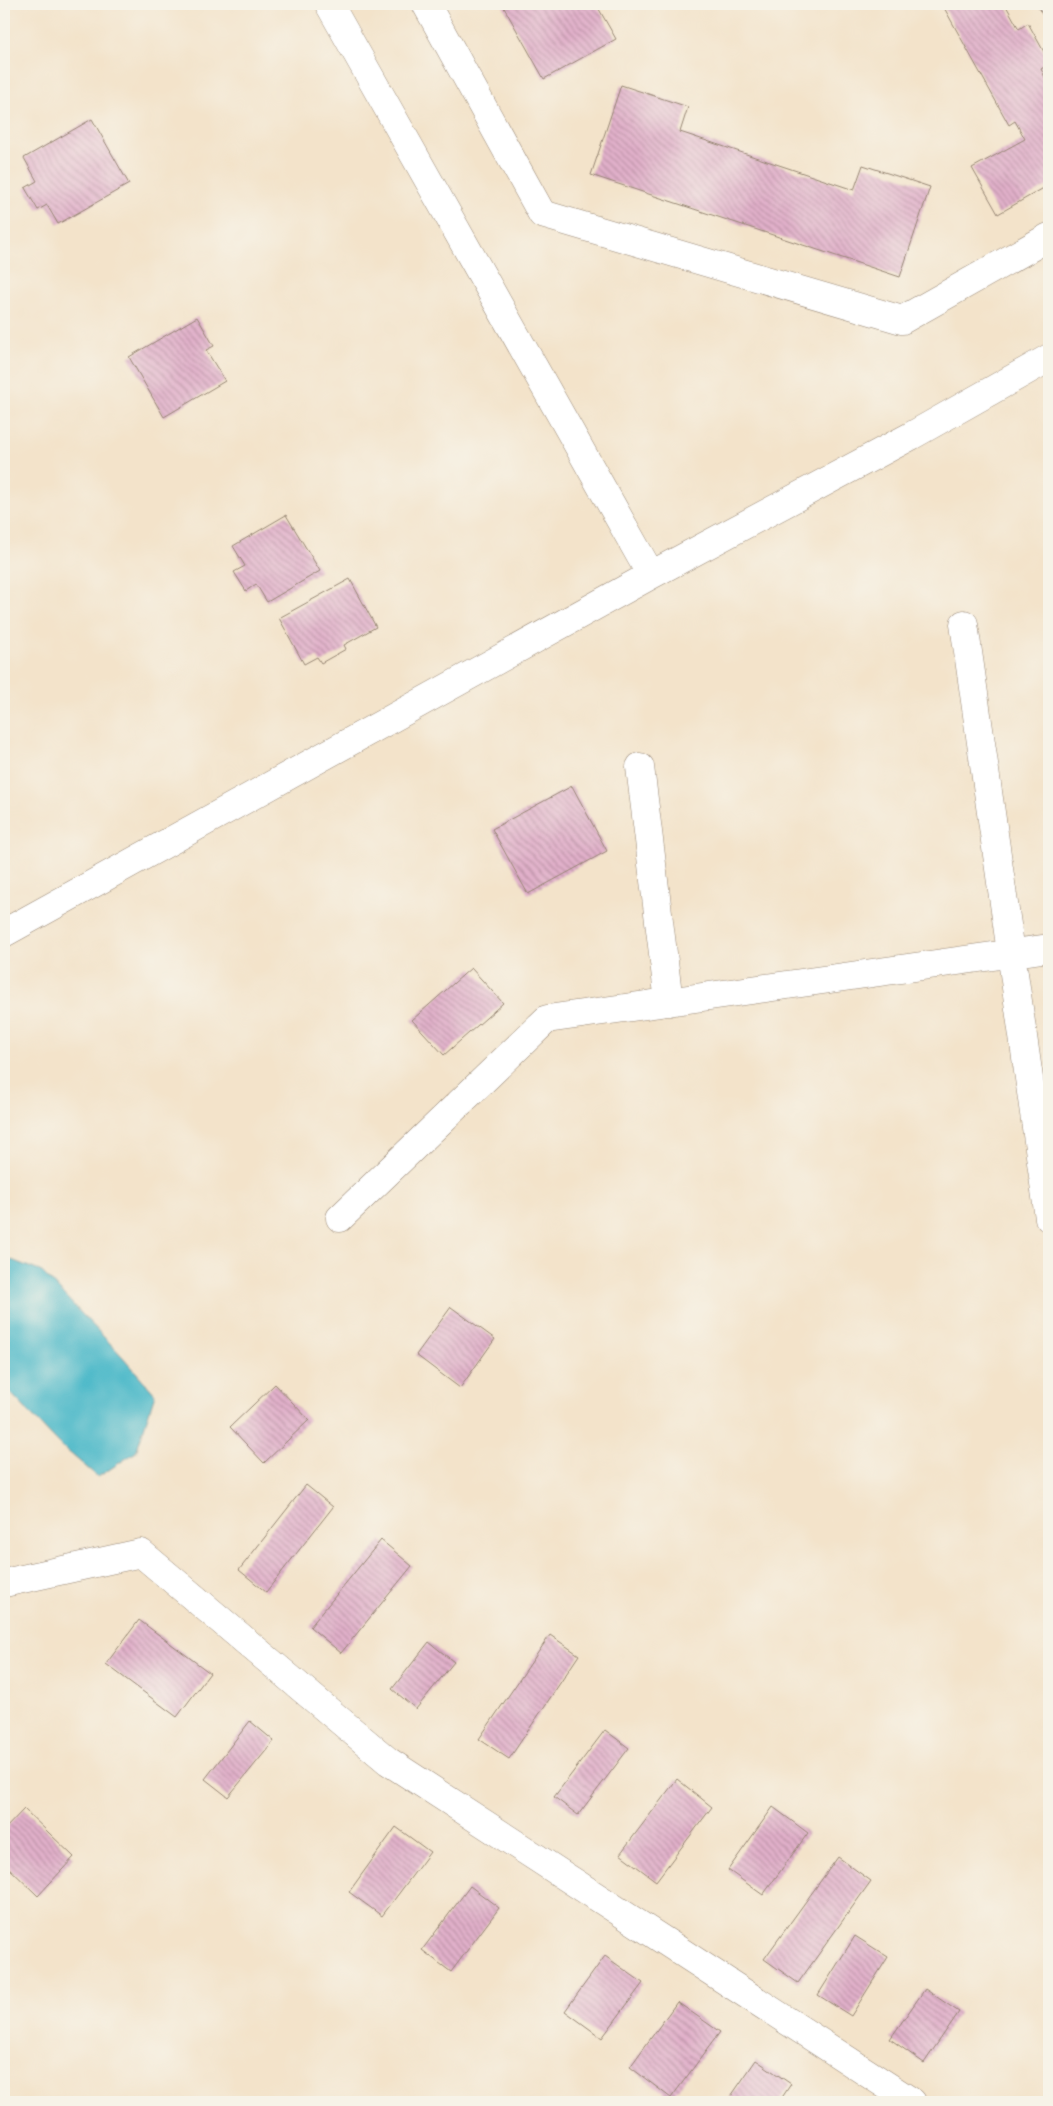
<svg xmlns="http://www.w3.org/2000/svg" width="1053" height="2106" font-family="Alegreya,serif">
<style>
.water{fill:#4db9c9;stroke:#447274}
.building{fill:url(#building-back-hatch)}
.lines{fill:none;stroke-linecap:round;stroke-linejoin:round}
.lane-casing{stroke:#978674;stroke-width:18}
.street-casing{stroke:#978674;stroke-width:29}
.lane{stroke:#fff;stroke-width:16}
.street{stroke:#fff;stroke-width:28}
</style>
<defs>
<pattern id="building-back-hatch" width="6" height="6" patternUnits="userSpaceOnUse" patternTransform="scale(1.25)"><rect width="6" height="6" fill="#e1b0ca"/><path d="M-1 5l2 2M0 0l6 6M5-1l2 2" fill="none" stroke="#b88fa3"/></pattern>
</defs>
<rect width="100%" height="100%" fill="#f7f3e8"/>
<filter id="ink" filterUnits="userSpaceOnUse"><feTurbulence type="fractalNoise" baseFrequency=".02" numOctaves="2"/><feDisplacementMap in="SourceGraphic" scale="10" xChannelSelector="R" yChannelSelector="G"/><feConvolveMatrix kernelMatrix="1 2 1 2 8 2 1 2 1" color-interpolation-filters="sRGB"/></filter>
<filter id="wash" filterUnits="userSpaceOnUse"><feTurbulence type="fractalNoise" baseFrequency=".0096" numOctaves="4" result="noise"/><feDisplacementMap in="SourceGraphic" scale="20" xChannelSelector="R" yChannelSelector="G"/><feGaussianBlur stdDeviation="1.12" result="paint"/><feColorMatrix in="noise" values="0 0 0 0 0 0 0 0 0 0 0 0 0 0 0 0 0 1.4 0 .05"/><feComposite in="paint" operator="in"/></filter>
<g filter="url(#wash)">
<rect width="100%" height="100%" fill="#f3e3ca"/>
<!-- water -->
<path class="water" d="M 4,1257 L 42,1272 L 122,1356 L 155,1394 L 136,1452 L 98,1477 L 58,1443 L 4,1386 Z"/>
<g id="blocks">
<!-- building -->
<path class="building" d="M 502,4 L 596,4 L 616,39 L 544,79 Z
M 942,4 L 1005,4 L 1019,29 L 1028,23 L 1049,61 L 1049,64 L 1041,69 L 1049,85 L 1049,185 L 998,214 L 972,168 L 1025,139 L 1015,121 L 1009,125 Z
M 621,85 L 688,107 L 680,132 L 854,190 L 863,165 L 930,187 L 900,277 L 591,175 Z
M 92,119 L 129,184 L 58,224 L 47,205 L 38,210 L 25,188 L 37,181 L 24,158 Z
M 197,317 L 214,346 L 206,350 L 225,381 L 164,417 L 129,357 Z
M 286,515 L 320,571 L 267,602 L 256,584 L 246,591 L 234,572 L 245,566 L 233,546 Z
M 350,579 L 376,627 L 344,645 L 346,649 L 321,663 L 317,657 L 304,664 L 279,618 Z
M 572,786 L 607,851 L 528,894 L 492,829 Z
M 471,968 L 503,1003 L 444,1055 L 412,1020 Z
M 451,1307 L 495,1339 L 460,1388 L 416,1355 Z
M 275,1384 L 309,1420 L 264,1463 L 230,1427 Z
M 306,1485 L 333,1507 L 266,1592 L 239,1570 Z
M 381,1540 L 412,1566 L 341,1653 L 310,1627 Z
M 139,1620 L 210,1673 L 177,1717 L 106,1664 Z
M 550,1635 L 579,1655 L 509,1759 L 479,1739 Z
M 429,1642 L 454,1662 L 416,1709 L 392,1689 Z
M 250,1721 L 274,1741 L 228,1797 L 205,1779 Z
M 605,1730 L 629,1748 L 578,1815 L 554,1797 Z
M 677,1779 L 712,1807 L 656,1881 L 620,1854 Z
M 773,1807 L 808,1833 L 763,1895 L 728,1870 Z
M 24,1809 L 74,1857 L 38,1896 L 4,1863 L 4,1830 Z
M 396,1827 L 430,1852 L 382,1916 L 349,1892 Z
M 838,1857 L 871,1881 L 798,1983 L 764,1959 Z
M 470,1886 L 499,1908 L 451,1972 L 422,1950 Z
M 855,1936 L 888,1957 L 851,2016 L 818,1995 Z
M 605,1956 L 643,1983 L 602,2038 L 565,2011 Z
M 925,1989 L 959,2012 L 924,2063 L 890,2039 Z
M 677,2002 L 720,2032 L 671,2098 L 630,2067 Z
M 756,2060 L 791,2084 L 779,2102 L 727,2102 Z"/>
</g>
</g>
<g filter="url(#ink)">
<use href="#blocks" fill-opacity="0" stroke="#978674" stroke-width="1"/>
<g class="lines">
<defs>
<path id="lane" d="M 1046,4 L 1049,9"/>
<path id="street" d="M 329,4 L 651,575
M 426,4 L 542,214 L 902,320 L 1049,237
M 964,624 L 1049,1218
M 640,767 L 669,1002
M 4,933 L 651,575 L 911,436 L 1049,358
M 340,1218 L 547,1019 L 1049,948
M 4,1583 L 141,1553 L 388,1761 L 912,2102"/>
</defs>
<!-- lane casing -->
<use href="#lane" class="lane-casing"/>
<!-- street casing -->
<use href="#street" class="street-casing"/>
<!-- lane -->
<use href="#lane" class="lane"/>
<!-- street -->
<use href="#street" class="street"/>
</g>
</g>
<!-- margin -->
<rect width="1053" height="2106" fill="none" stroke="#f7f3e8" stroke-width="20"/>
</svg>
